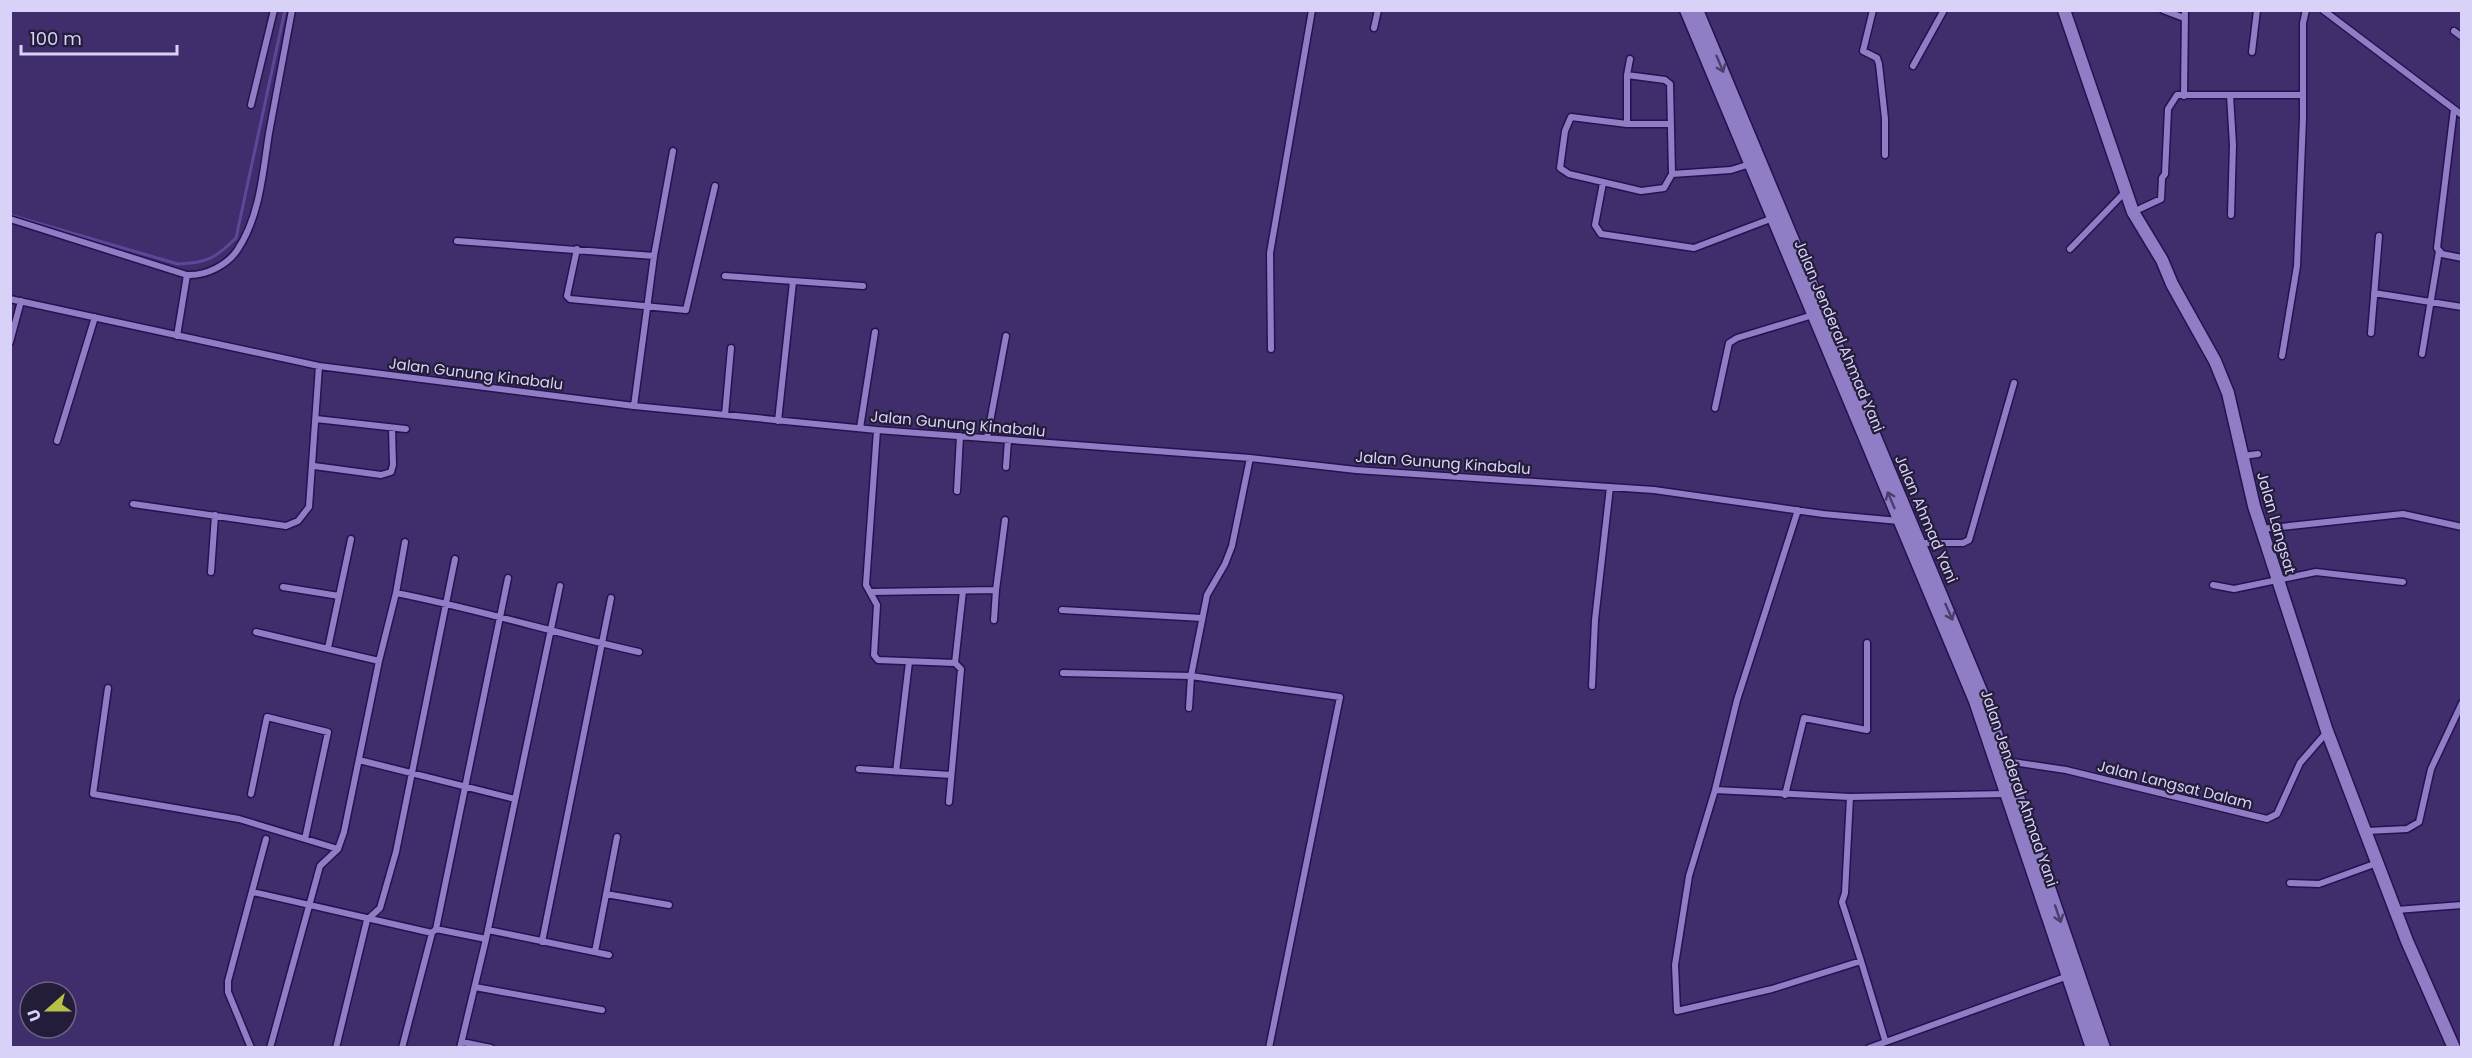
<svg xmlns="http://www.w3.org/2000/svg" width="2472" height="1058" font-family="Poppins,sans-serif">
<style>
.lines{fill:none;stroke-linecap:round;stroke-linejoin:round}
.stream{stroke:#5e469a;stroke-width:3}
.street-casing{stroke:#27114f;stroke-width:9}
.secondary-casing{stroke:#27114f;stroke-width:15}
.street{stroke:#8f7ec5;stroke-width:6}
.secondary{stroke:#8f7ec5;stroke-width:12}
.oneway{stroke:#493f6a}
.labels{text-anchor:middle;stroke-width:4.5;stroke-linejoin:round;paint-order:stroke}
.street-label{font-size:15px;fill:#d9d2f8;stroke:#241d39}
</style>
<rect width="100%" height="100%" fill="#402d6c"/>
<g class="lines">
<!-- stream -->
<path class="stream" d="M 10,215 L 178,264 C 207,263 216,258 236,238 L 285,10"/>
<defs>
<path id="street" d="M 1873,10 L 1863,51 L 1877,58 L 1879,64 L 1885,119 L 1885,155
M 2163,10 L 2184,18
M 2323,10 L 2462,115
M 1374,28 L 1378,10
M 2454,31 L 2462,37
M 2252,52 L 2257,10
M 1913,66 L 1944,10
M 1627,75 L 1665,80 L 1670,84 L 1672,174
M 2230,95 L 2233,145 L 2231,215
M 2184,96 L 2185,10
M 251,105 L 274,10
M 2454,109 L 2437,248 L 2442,254 L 2462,258
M 1627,124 L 1627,75 L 1630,59
M 1671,124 L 1627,124 L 1571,117 L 1565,131 L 1560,168 L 1569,174 L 1641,191 L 1664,188 L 1672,174 L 1731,170 L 1750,164
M 1603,183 L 1595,225 L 1601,234 L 1694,248 L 1773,218
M 2133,212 L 2161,199 L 2162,178 L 2165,174 L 2168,109 L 2177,95 L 2301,95
M 10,219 L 187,275 C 206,276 228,265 238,249 C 260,216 263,171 269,133 C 277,92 284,51 292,10
M 457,241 L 654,256
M 577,249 L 567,296 L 570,299 L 686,310 L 715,186
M 2070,249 L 2125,192
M 725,276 L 863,286
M 2374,293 L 2462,307
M 10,299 L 319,366 L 634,406 L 877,430 L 1250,458 L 1356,470 L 1654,490 L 1823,514 L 1899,521
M 2371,333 L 2379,236
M 177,336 L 187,275
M 10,342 L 21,301
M 1271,349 L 1270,253 L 1312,10
M 2422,354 L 2439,251
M 2282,356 L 2297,266 L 2303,119 L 2303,23 L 2306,10
M 634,406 L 654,256 L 673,151
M 1715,408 L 1729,343 L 1737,338 L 1813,315
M 725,415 L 731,348
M 316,419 L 406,429
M 778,421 L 793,282
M 860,428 L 875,332
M 877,430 L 866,585 L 877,605 L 874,655 L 878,660 L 955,663 L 961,669 L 949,802
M 987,438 L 1006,336
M 57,441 L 95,317
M 2243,456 L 2258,454
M 314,466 L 381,475 L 391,472 L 393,465 L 392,428
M 1006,467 L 1008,440
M 957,491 L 960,436
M 133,504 L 286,526 L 298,521 L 309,507 L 319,366
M 1798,510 L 1737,700 L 1715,790 L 1689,876 L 1675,965 L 1677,1011 L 1772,989 L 1861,961 L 1885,1040
M 2261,529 L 2403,514 L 2462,527
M 1920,543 L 1963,543 L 1969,540 L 2014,383
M 211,572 L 215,515
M 2213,585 L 2234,589 L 2316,572 L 2403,582
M 283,587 L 339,596
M 996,590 L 1005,520
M 870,592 L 996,590 L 994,620
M 396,593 L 405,542
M 1062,610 L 1202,618
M 256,632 L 379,661
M 328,648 L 351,539
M 955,663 L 963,591
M 1063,673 L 1191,676 L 1340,697 L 1269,1048
M 1592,686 L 1595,620 L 1610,487
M 108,688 L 93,794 L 239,819 L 338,849
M 1189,708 L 1191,676 L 1207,595 L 1225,564 L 1232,546 L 1250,458
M 359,760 L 515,799
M 2006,761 L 2066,770 L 2267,819 L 2277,814 L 2300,763 L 2327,732
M 859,769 L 951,775
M 896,772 L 909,662
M 1715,790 L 1850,797 L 2006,794
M 251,794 L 267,717 L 328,732 L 305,839
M 1785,795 L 1804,718 L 1867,730 L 1867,643
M 1850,797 L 1845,893 L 1842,902 L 1861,961
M 2367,831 L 2407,829 L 2419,822 L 2431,769 L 2462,703
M 2290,883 L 2319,884 L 2377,863
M 253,892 L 432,933 L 436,929 L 486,939
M 606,894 L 669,905
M 2396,910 L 2462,905
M 436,929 L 508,578
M 488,930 L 609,955
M 542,942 L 611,598
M 595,952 L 617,837
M 475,987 L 602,1010
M 462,1042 L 491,1048
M 251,1048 L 228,992 L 228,981 L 266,839
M 270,1048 L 320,866 L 338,849 L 344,832 L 379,661 L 396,593 C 478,609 558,634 639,652
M 336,1048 L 367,920 L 380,908 L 396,852 L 455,559
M 402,1048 L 432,933
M 460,1048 L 486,939 L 560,586
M 1869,1048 L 2068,976"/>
<path id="secondary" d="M 1686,10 L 1975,701 L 2092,1048
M 1697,10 L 1984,698 L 2104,1048
M 2064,10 L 2133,212 L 2162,260 L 2172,284 L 2215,361 L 2228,393 L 2254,506 L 2327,731 L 2407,941 L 2454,1048"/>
</defs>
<!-- street casing -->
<use href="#street" class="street-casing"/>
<!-- secondary casing -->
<use href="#secondary" class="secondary-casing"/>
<!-- street -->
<use href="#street" class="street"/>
<!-- secondary -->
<use href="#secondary" class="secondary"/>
</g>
<!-- one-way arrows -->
<defs><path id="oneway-shaft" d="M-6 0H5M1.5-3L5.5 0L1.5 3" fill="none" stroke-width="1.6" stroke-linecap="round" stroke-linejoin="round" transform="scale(1.5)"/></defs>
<g class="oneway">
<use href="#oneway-shaft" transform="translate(1720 64) rotate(67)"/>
<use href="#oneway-shaft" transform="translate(1891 500) rotate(-113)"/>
<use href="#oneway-shaft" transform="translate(1949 612) rotate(66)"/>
<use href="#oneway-shaft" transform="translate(2058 914) rotate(71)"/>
</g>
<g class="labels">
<!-- street labels -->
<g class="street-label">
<text transform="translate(1839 336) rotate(67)" y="5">Jalan Jenderal Ahmad Yani</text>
<text transform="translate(476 374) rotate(7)" y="5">Jalan Gunung Kinabalu</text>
<text transform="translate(958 424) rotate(5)" y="5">Jalan Gunung Kinabalu</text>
<text transform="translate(1443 463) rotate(4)" y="5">Jalan Gunung Kinabalu</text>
<text transform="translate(1926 519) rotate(67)" y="5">Jalan Ahmad Yani</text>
<text transform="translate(2276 523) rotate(74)" y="5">Jalan Langsat</text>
<text transform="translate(2175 785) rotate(14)" y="5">Jalan Langsat Dalam</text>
<text transform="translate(2019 788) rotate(71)" y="5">Jalan Jenderal Ahmad Yani</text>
</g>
</g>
<!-- border -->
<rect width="2472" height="1058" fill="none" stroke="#d9d2f8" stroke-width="24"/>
<!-- north arrow -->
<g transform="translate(48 1010) rotate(249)"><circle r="28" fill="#241d39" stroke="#6c6585" stroke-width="1.5"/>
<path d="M0-4.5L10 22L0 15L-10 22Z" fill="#b7c148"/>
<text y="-9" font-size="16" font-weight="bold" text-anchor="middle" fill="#d9d2f8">U</text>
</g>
<!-- scale -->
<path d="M21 45v9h156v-9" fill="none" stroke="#d9d2f8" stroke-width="3"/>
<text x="30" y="45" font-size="18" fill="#d9d2f8" stroke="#241d39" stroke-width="4.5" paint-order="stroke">100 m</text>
</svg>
